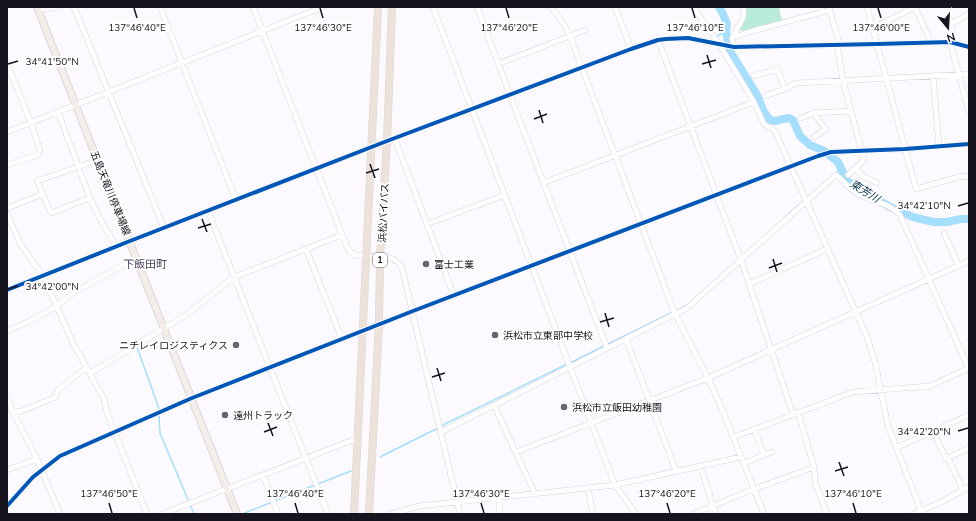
<svg xmlns="http://www.w3.org/2000/svg" width="976" height="521" font-family="'Nunito Sans','Noto Sans JP',sans-serif">
<style>
.green{fill:#b9ecd8}
.lines{fill:none;stroke-linecap:round;stroke-linejoin:round}
.stream{stroke:#a6dffd;stroke-width:1.5}
.river{stroke:#a6dffd;stroke-width:8}
.minor-casing{stroke:#d7d4dc;stroke-width:6}
.major-casing{stroke:#d9d8db;stroke-width:8}
.highway-casing{stroke:#d9d8db;stroke-width:8}
.minor{stroke:#fffeff;stroke-width:5}
.major{stroke:#f4ede9;stroke-width:6}
.highway{stroke:#ede2d9;stroke-width:7}
.cycleway-casing{stroke:#fff;stroke-width:6}
.cycleway{stroke:#0057b8;stroke-width:4}
.ticks{fill:none;stroke:#18141f;stroke-width:1.5}
.poi-dot{fill:#68646d;stroke:#fff;stroke-width:1.5}
.labels{text-anchor:middle;stroke-width:4;stroke-linejoin:round;paint-order:stroke}
.shield{fill:#fff;stroke:#5d5a62;stroke-width:1}
.shield-label{font-size:9px;font-weight:bold;fill:#18141f}
.street-label{font-size:10px;fill:#18141f;stroke:#fff}
.poi-label{font-size:10px;fill:#18141f;stroke:#fff;text-anchor:start}
.water-label{font-size:11px;font-style:italic;fill:#104055;stroke:#fff}
.neighbourhood-label{font-size:11px;fill:#4f465f;stroke:#fff}
.ticks-label{font-size:10px;text-anchor:middle;fill:#18141f;stroke:#fff;stroke-width:4;stroke-linejoin:round;paint-order:stroke}
</style>
<rect width="100%" height="100%" fill="#fcfafe"/>
<!-- green -->
<path class="green" d="M 746,7 L 779,7 L 782,20 L 742,31 L 739,29 L 745,19 Z"/>
<g class="lines">
<!-- stream -->
<path class="stream" d="M 717,36 L 726,32
M 835,174 L 842,168
M 784,218 L 803,201
M 676,311 L 687,305
M 608,344 L 673,312
M 137,347 L 158,406 L 159,411
M 570,363 L 604,346
M 159,415 L 160,433 L 194,514
M 441,426 L 567,364
M 380,457 L 438,428
M 318,484 L 351,471
M 242,514 L 315,485"/>
<!-- river -->
<path class="river" d="M 719,7 L 723,14 L 727,24 L 726,32 L 730,51 L 756,93 L 764,112 L 770,120 L 775,121 L 788,118 L 793,120 L 800,136 L 810,145 L 824,151 L 838,162 L 847,181 L 890,207 L 913,217 L 933,222 L 947,222 L 961,219 L 969,219"/>
<defs>
<path id="minor" d="M 74,7 L 164,228
M 160,7 L 236,200
M 253,7 L 347,247 L 350,252 L 355,255 L 391,258 L 399,263 L 402,268 L 460,514
M 433,7 L 615,485 L 636,514
M 477,7 L 510,95 L 607,348
M 551,7 L 564,24 L 570,36 L 675,314 L 708,378 L 722,409 L 764,514
M 615,7 L 631,49
M 693,7 L 719,44 L 754,102 L 764,124 L 775,131 L 867,337 L 875,362 L 888,426 L 921,511 L 923,514
M 867,7 L 916,189 L 962,176 L 969,177
M 915,7 L 931,43
M 829,8 L 840,45
M 39,11 L 43,9 L 59,7
M 969,14 L 952,23 L 950,42 L 969,112
M 873,28 L 915,7
M 732,38 L 749,32 L 830,10
M 658,40 L 741,260 L 793,414
M 837,45 L 843,81 L 864,160 L 848,175
M 734,47 L 732,38 L 743,18 L 744,7
M 7,63 L 31,123 L 40,151 L 38,155 L 7,165
M 498,64 L 585,30
M 754,76 L 777,69 L 785,89
M 933,76 L 939,146
M 765,96 L 785,89 L 796,83 L 969,74
M 58,112 L 90,198 L 98,215 L 116,246
M 813,113 L 826,129 L 814,137
M 801,118 L 813,113 L 851,111
M 7,132 L 323,7
M 395,139 L 454,296
M 856,168 L 861,175 L 877,183
M 543,183 L 754,102
M 90,198 L 51,213 L 37,181 L 98,160
M 7,208 L 43,194
M 208,211 L 328,514
M 7,214 L 21,245 L 43,276 L 74,345 L 104,399 L 107,413 L 147,514
M 427,224 L 505,195
M 944,233 L 958,265
M 306,249 L 342,339
M 749,284 L 827,249
M 7,290 L 130,241 L 387,141 L 631,49 L 658,40 L 666,39 L 688,38 L 734,47 L 877,44 L 950,42 L 969,47
M 7,331 L 30,321 L 57,306 L 73,293 L 136,258
M 626,339 L 676,471
M 90,373 L 186,315 L 234,277 L 342,235
M 7,397 L 13,412 L 37,459 L 60,514
M 494,405 L 535,494
M 13,412 L 22,411 L 56,397 L 57,391 L 87,367
M 798,412 L 814,467 L 815,482 L 827,514
M 754,429 L 764,455
M 933,431 L 946,459
M 441,432 L 687,308 L 836,175 C 845,182 848,188 858,194 C 872,201 889,203 900,215 L 969,369
M 734,437 L 853,392 L 930,386 L 969,368
M 896,448 L 969,415
M 516,452 L 708,378 L 969,261
M 948,458 L 963,490
M 945,459 L 969,448
M 744,463 L 772,452
M 700,466 L 716,514
M 7,470 L 37,459
M 263,475 L 278,514
M 588,488 L 593,514
M 499,498 L 500,514
M 7,506 L 33,477 L 60,456 L 192,398 L 413,311 L 818,156 L 831,152 L 905,149 L 969,144
M 162,514 L 358,438
M 391,514 L 419,506 L 615,485 L 741,457
M 693,514 L 754,489 L 814,467
M 914,514 L 941,502 L 969,487"/>
<path id="major" d="M 37,7 L 237,514"/>
<path id="highway" d="M 354,514 L 378,7
M 369,514 L 379,324 L 380,257 L 387,141 L 392,7"/>
</defs>
<!-- minor casing -->
<use href="#minor" class="minor-casing"/>
<!-- major casing -->
<use href="#major" class="major-casing"/>
<!-- highway casing -->
<use href="#highway" class="highway-casing"/>
<!-- minor -->
<use href="#minor" class="minor"/>
<!-- major -->
<use href="#major" class="major"/>
<!-- highway -->
<use href="#highway" class="highway"/>
<defs>
<path id="cycleway" d="M 7,290 L 130,241 L 387,141 L 631,49 L 658,40 L 666,39 L 688,38 L 734,47 L 877,44 L 950,42 L 969,47
M 7,506 L 33,477 L 60,456 L 192,398 L 413,311 L 818,156 L 831,152 L 905,149 L 969,144"/>
</defs>
<!-- cycleway casing -->
<use href="#cycleway" class="cycleway-casing"/>
<!-- cycleway -->
<use href="#cycleway" class="cycleway"/>
</g>
<!-- ticks -->
<path class="ticks" d="M 134,8 L 137,18M 320,8 L 323,18M 506,8 L 509,18M 692,8 L 695,18M 878,8 L 881,18M 707,55 L 711,68M 8,64 L 18,61M 702,64 L 716,60M 539,110 L 543,123M 534,119 L 547,114M 370,164 L 375,178M 366,173 L 379,169M 958,206 L 968,203M 202,219 L 207,232M 198,228 L 211,224M 773,259 L 777,272M 769,268 L 782,263M 8,289 L 18,286M 605,313 L 609,327M 600,322 L 614,318M 437,368 L 441,381M 432,377 L 445,373M 268,423 L 273,436M 958,431 L 968,428M 264,432 L 277,427M 839,462 L 844,476M 835,471 L 848,467M 109,503 L 112,513M 295,503 L 298,513M 481,503 L 484,513M 667,503 L 670,513M 853,503 L 856,513"/>
<!-- markers -->
<g class="poi-dot">
<circle cx="426" cy="264" r="4"/>
<circle cx="495" cy="335" r="4"/>
<circle cx="236" cy="345" r="4"/>
<circle cx="564" cy="407" r="4"/>
<circle cx="225" cy="415" r="4"/>
</g>
<g class="labels">
<!-- shield labels -->
<rect class="shield" x="373" y="253" width="14" height="14" rx="3"/>
<g class="shield-label">
<text x="380" y="263">1</text>
</g>
<!-- street labels -->
<g class="street-label">
<text transform="translate(111 193) rotate(68)" y="4">五島天竜川停車場線</text>
<text transform="translate(383 213) rotate(-87)" y="4">浜松バイパス</text>
</g>
<!-- poi labels -->
<g class="poi-label">
<text x="434" y="268">富士工業</text>
<text x="503" y="339">浜松市立東部中学校</text>
<text x="228" y="349" text-anchor="end">ニチレイロジスティクス</text>
<text x="572" y="411">浜松市立飯田幼稚園</text>
<text x="233" y="419">遠州トラック</text>
</g>
<!-- water labels -->
<g class="water-label">
<text transform="translate(865 191) rotate(32)" y="4">東芳川</text>
</g>
<!-- neighbourhood labels -->
<g class="neighbourhood-label">
<text x="145" y="268">下飯田町</text>
</g>
</g>
<g class="ticks-label">
<text x="137" y="31">137°46'40"E</text>
<text x="323" y="31">137°46'30"E</text>
<text x="509" y="31">137°46'20"E</text>
<text x="695" y="31">137°46'10"E</text>
<text x="881" y="31">137°46'00"E</text>
<text x="52" y="65">34°41'50"N</text>
<text x="924" y="209">34°42'10"N</text>
<text x="52" y="290">34°42'00"N</text>
<text x="924" y="435">34°42'20"N</text>
<text x="109" y="497">137°46'50"E</text>
<text x="295" y="497">137°46'40"E</text>
<text x="481" y="497">137°46'30"E</text>
<text x="667" y="497">137°46'20"E</text>
<text x="853" y="497">137°46'10"E</text>
</g>
<!-- border -->
<rect width="976" height="521" fill="none" stroke="#18141f" stroke-width="16"/>
<!-- north arrow -->
<g transform="translate(948 28) rotate(162)" stroke="#ffffff" stroke-width="3" paint-order="stroke">
<path d="M0-3L7 15L0 10L-7 15Z" fill="#18141f"/>
<text y="-6" font-size="11" font-weight="bold" text-anchor="middle" fill="#18141f">N</text>
</g>
</svg>
